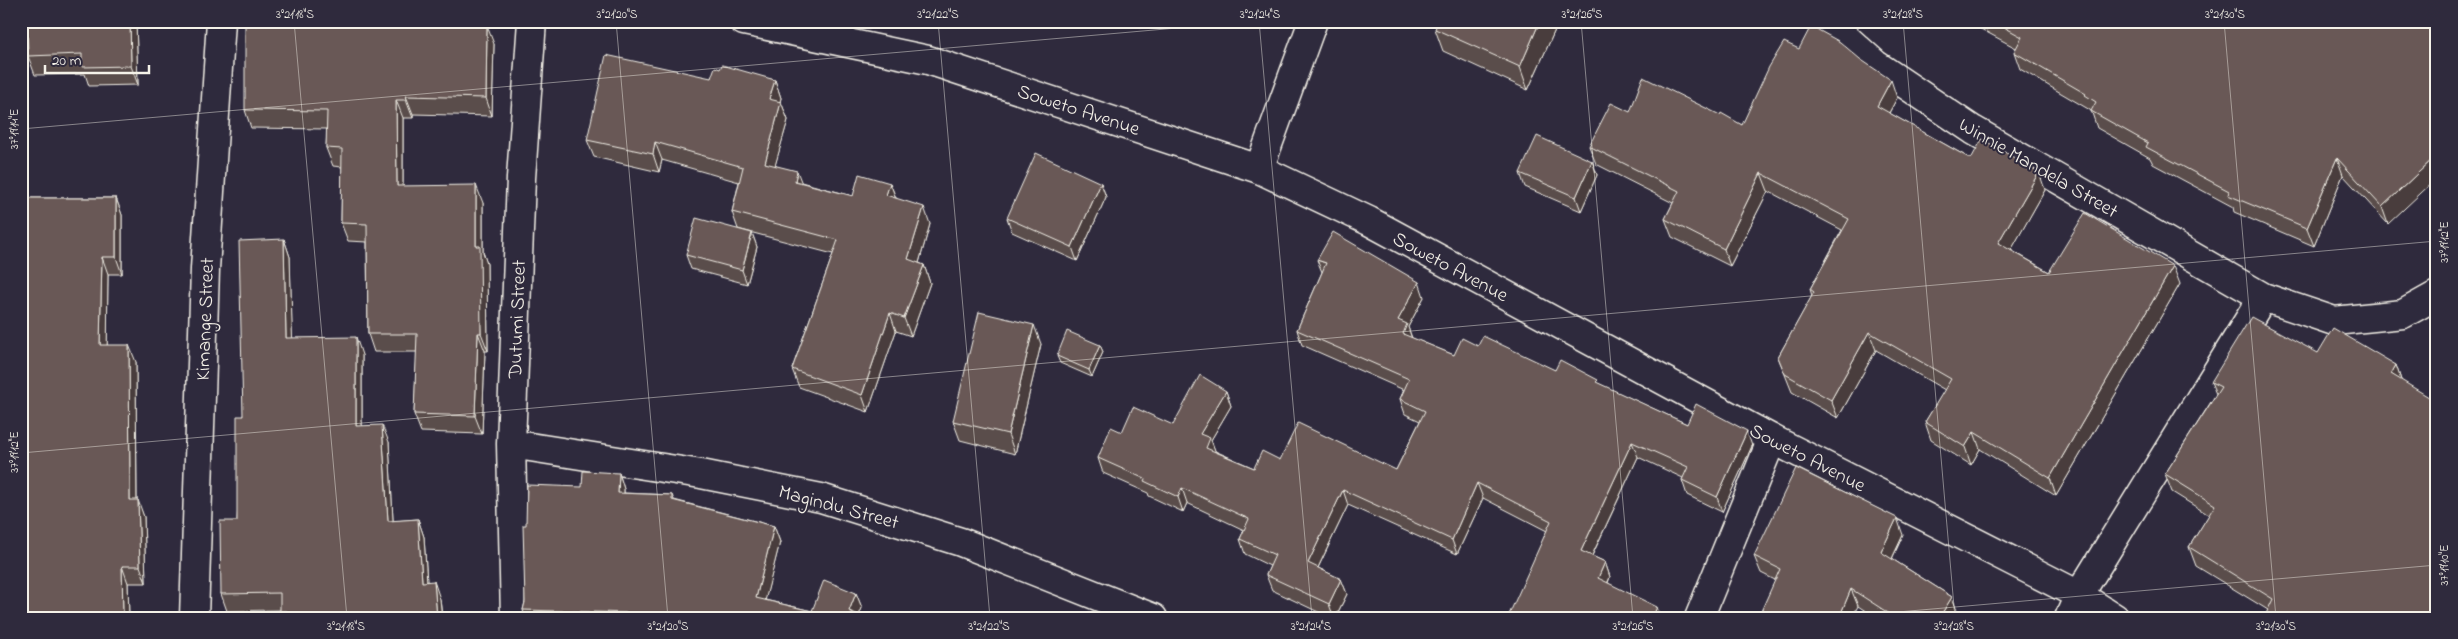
<svg xmlns="http://www.w3.org/2000/svg" width="2458" height="639" font-family="'Indie Flower',sans-serif">
<style>
.lines{fill:none;stroke-linecap:round;stroke-linejoin:round}
.minor-casing{stroke:#f4f1e8;stroke-width:31}
.tertiary-casing{stroke:#f4f1e8;stroke-width:31}
.minor{stroke:#2f2a3d;stroke-width:28}
.tertiary{stroke:#2f2a3d;stroke-width:28}
.wall{fill:#5a4d4b;stroke:#f4f1e8}
.shaded-wall{fill:#4a3e3d;stroke:#f4f1e8}
.building{fill:#695957;stroke:#f4f1e8}
.ticks{fill:none;stroke:#f4f1e8;stroke-width:1;stroke-opacity:0.45}
.labels{text-anchor:middle;stroke-width:4;stroke-linejoin:round;paint-order:stroke}
.street-label{font-size:20px;fill:#f4f1e8;stroke:#2f2a3d}
.neatline{fill:none;stroke:#f4f1e8;stroke-width:2}
.ticks-label{font-size:12px;text-anchor:middle;fill:#f4f1e8}
</style>
<rect width="100%" height="100%" fill="#2f2a3d"/>
<filter id="ink" filterUnits="userSpaceOnUse"><feTurbulence type="fractalNoise" baseFrequency=".02" numOctaves="2"/><feDisplacementMap in="SourceGraphic" scale="10" xChannelSelector="R" yChannelSelector="G"/><feConvolveMatrix kernelMatrix="1 2 1 2 8 2 1 2 1" color-interpolation-filters="sRGB"/></filter>
<g filter="url(#ink)">
<g class="lines">
<defs>
<path id="minor" d="M 1827,21 L 1875,64 L 1973,130 L 2263,297 L 2334,321 L 2403,314 L 2437,295
M 1259,169 L 1313,21
M 511,444 L 701,474 L 821,498 L 961,542 L 1153,618
M 194,618 L 205,269 L 221,21
M 515,618 L 511,444 L 521,178 L 532,21
M 1699,618 L 1772,439
M 2069,618 L 2079,595 L 2263,297"/>
<path id="tertiary" d="M 744,21 L 928,60 L 1259,169 L 1369,221 L 1772,439 L 2079,595 L 2115,618"/>
</defs>
<!-- minor casing -->
<use href="#minor" class="minor-casing"/>
<!-- tertiary casing -->
<use href="#tertiary" class="tertiary-casing"/>
<!-- minor -->
<use href="#minor" class="minor"/>
<!-- tertiary -->
<use href="#tertiary" class="tertiary"/>
</g>
<!-- wall -->
<path class="wall" d="M 27,21 L 136,21 L 138,85 L 89,86 L 85,74 L 35,75 L 28,56 Z
M 1127,21 L 1144,21 L 1141,27 Z
M 1559,21 L 1528,90 L 1443,51 L 1435,29 Z
M 1966,21 L 2437,21 L 2388,224 L 2343,175 L 2314,246 L 2234,212 L 2233,207 L 2153,164 L 2150,158 L 2097,128 L 2092,113 L 2090,110 L 2020,69 L 2014,52 L 2016,48 Z
M 494,44 L 492,116 L 413,114 L 413,118 L 403,118 L 403,186 L 483,203 L 483,252 L 487,264 L 488,351 L 485,351 L 482,434 L 421,432 L 414,414 L 417,352 L 374,352 L 368,334 L 367,242 L 348,241 L 341,223 L 342,167 L 333,166 L 326,148 L 327,129 L 251,128 L 245,110 Z
M 1799,49 L 1897,98 L 1889,113 L 1971,159 L 2045,190 L 2011,250 L 2049,272 L 2180,284 L 2056,496 L 1980,449 L 1971,465 L 1931,440 L 1925,422 L 1945,390 L 1876,350 L 1838,418 L 1792,392 L 1778,357 L 1812,296 L 1810,289 L 1842,230 L 1768,191 L 1730,266 L 1672,237 L 1665,219 L 1673,203 L 1596,164 L 1589,146 L 1630,112 L 1720,115 L 1742,125 Z
M 720,69 L 775,80 L 781,98 L 780,102 L 781,102 L 788,120 L 775,165 L 801,182 L 853,196 L 890,183 L 896,198 L 930,224 L 919,263 L 924,265 L 930,283 L 911,336 L 896,331 L 868,412 L 799,387 L 792,369 L 833,254 L 738,229 L 732,212 L 739,182 L 662,160 L 659,172 L 594,157 L 587,140 L 711,78 Z
M 1592,161 L 1597,175 L 1581,211 L 1525,187 L 1520,173 Z
M 1101,183 L 1106,197 L 1077,261 L 1012,232 L 1007,218 Z
M 21,198 L 116,198 L 122,215 L 122,274 L 108,274 L 107,345 L 136,362 L 137,500 L 144,517 L 146,583 L 128,583 L 129,618 L 21,618 Z
M 752,233 L 757,247 L 747,284 L 691,269 L 686,255 Z
M 284,239 L 290,257 L 292,338 L 362,355 L 362,426 L 389,442 L 393,521 L 418,519 L 424,537 L 427,582 L 440,599 L 442,618 L 283,618 L 280,610 L 227,611 L 221,594 L 237,521 L 243,416 Z
M 1317,260 L 1424,297 L 1408,327 L 1412,338 L 1454,355 L 1478,346 L 1599,384 L 1687,424 L 1752,446 L 1722,512 L 1687,495 L 1682,480 L 1683,478 L 1638,457 L 1592,556 L 1605,562 L 1610,577 L 1608,583 L 1661,618 L 1509,618 L 1547,531 L 1483,498 L 1457,554 L 1348,505 L 1318,568 L 1341,579 L 1347,594 L 1335,618 L 1331,618 L 1272,590 L 1266,575 L 1270,566 L 1245,554 L 1240,539 L 1244,530 L 1187,503 L 1183,512 L 1149,496 L 1148,493 L 1103,473 L 1098,458 L 1122,432 L 1173,425 L 1226,391 L 1231,406 L 1211,440 L 1215,451 L 1254,468 L 1280,460 L 1396,470 L 1420,421 L 1405,414 L 1400,399 L 1404,390 L 1302,345 L 1297,330 L 1322,272 Z
M 1041,344 L 1015,454 L 960,440 L 953,421 Z
M 1100,345 L 1103,352 L 1092,377 L 1060,363 L 1057,356 Z
M 2318,353 L 2396,365 L 2401,380 L 2268,610 L 2196,566 L 2189,547 L 2209,515 L 2172,492 L 2165,474 L 2216,394 L 2211,382 Z
M 619,473 L 624,489 L 624,493 L 672,495 L 674,500 L 774,526 L 780,542 L 765,600 L 812,611 L 856,593 L 862,608 L 859,615 L 860,618 L 525,618 L 523,610 L 525,602 L 526,525 L 582,487 Z
M 1903,535 L 1892,559 L 1952,597 L 1958,614 L 1956,618 L 1876,618 L 1858,606 L 1775,580 L 1761,573 L 1754,556 Z"/>
<!-- shaded-wall -->
<path class="shaded-wall" d="M 130,21 L 136,21 L 138,85 L 131,66 Z
M 1139,21 L 1144,21 L 1141,27 Z
M 1540,21 L 1559,21 L 1528,90 L 1520,67 Z
M 487,26 L 494,44 L 492,116 L 486,98 Z
M 775,80 L 781,98 L 776,117 L 769,99 Z
M 1891,80 L 1897,98 L 1883,124 L 1877,106 Z
M 406,96 L 413,114 L 413,118 L 406,100 Z
M 396,100 L 403,118 L 403,204 L 397,186 Z
M 781,102 L 788,120 L 771,180 L 765,163 Z
M 655,142 L 662,160 L 659,172 L 653,154 Z
M 2437,155 L 2437,178 L 2388,224 L 2382,207 Z
M 2337,158 L 2343,175 L 2314,246 L 2307,228 Z
M 1592,161 L 1597,175 L 1581,211 L 1576,197 Z
M 797,171 L 804,189 L 795,181 Z
M 2039,172 L 2045,190 L 2005,261 L 1998,243 Z
M 1761,173 L 1768,191 L 1730,266 L 1724,249 Z
M 890,183 L 897,201 L 886,195 Z
M 1101,183 L 1106,197 L 1077,261 L 1072,247 Z
M 476,185 L 483,203 L 483,252 L 487,264 L 488,351 L 481,333 L 476,246 Z
M 116,198 L 122,215 L 122,274 L 116,257 Z
M 924,207 L 930,224 L 915,277 L 908,259 Z
M 752,233 L 757,247 L 747,284 L 742,270 Z
M 284,239 L 290,257 L 293,355 L 286,338 Z
M 102,257 L 108,274 L 107,362 L 100,345 Z
M 924,265 L 930,283 L 911,336 L 904,318 Z
M 2173,266 L 2180,284 L 2056,496 L 2050,478 Z
M 1419,282 L 1424,297 L 1408,327 L 1412,339 L 1408,349 L 1398,320 Z
M 890,313 L 896,331 L 868,412 L 862,395 Z
M 1034,325 L 1041,344 L 1015,454 L 1008,434 Z
M 1869,332 L 1876,350 L 1838,418 L 1831,400 Z
M 478,333 L 485,351 L 482,434 L 475,416 Z
M 356,337 L 362,355 L 362,444 L 356,426 Z
M 129,345 L 136,362 L 137,517 L 130,500 Z
M 1100,345 L 1103,352 L 1092,377 L 1089,370 Z
M 2396,365 L 2402,383 L 2391,374 Z
M 1226,391 L 1231,406 L 1211,440 L 1216,453 L 1212,463 L 1200,434 Z
M 382,425 L 389,442 L 394,539 L 388,521 Z
M 1747,431 L 1752,446 L 1722,512 L 1717,497 Z
M 1974,432 L 1980,449 L 1971,465 L 1965,447 Z
M 1632,442 L 1638,457 L 1587,566 L 1581,551 Z
M 619,473 L 624,489 L 624,508 L 618,493 Z
M 1477,483 L 1483,498 L 1457,554 L 1452,540 Z
M 1182,488 L 1187,503 L 1183,512 L 1178,497 Z
M 1343,490 L 1348,505 L 1313,578 L 1308,563 Z
M 138,500 L 144,517 L 146,583 L 140,566 Z
M 1897,518 L 1903,535 L 1887,569 L 1881,552 Z
M 418,519 L 424,537 L 428,599 L 422,582 Z
M 774,526 L 780,542 L 762,613 L 756,598 Z
M 1605,562 L 1610,577 L 1603,593 L 1598,578 Z
M 122,566 L 128,583 L 129,618 L 123,618 Z
M 1341,579 L 1347,594 L 1335,618 L 1334,618 L 1329,604 Z
M 434,581 L 440,599 L 442,618 L 437,618 Z
M 1851,589 L 1858,606 L 1852,618 L 1839,618 Z
M 856,593 L 862,608 L 859,615 L 860,618 L 851,618 L 849,611 Z
M 1952,597 L 1958,614 L 1956,618 L 1939,618 Z
M 1657,607 L 1661,618 L 1652,618 Z"/>
<!-- building -->
<path class="building" d="M 27,21 L 130,21 L 131,66 L 82,67 L 82,54 L 28,56 Z
M 245,21 L 484,21 L 487,26 L 486,98 L 406,96 L 406,100 L 396,100 L 397,186 L 476,185 L 476,246 L 480,246 L 481,333 L 478,333 L 475,416 L 414,414 L 417,334 L 368,334 L 367,224 L 341,223 L 342,149 L 326,148 L 327,111 L 245,110 Z
M 1438,21 L 1540,21 L 1520,67 L 1435,29 Z
M 1993,21 L 2437,21 L 2437,155 L 2382,207 L 2337,158 L 2307,228 L 2228,195 L 2229,191 L 2146,147 L 2148,143 L 2091,111 L 2096,102 L 2085,95 L 2086,94 L 2014,52 L 2022,37 Z
M 1811,26 L 1840,42 L 1860,59 L 1891,80 L 1877,106 L 1971,159 L 1982,139 L 2039,172 L 1998,243 L 2049,272 L 2085,213 L 2173,266 L 2050,478 L 1974,432 L 1965,447 L 1925,422 L 1951,379 L 1869,332 L 1831,400 L 1785,374 L 1778,357 L 1814,292 L 1810,289 L 1849,219 L 1761,173 L 1724,249 L 1665,219 L 1679,191 L 1589,146 L 1611,103 L 1630,112 L 1643,77 L 1720,115 L 1721,113 L 1742,125 L 1769,67 L 1784,42 L 1799,49 Z
M 606,55 L 711,78 L 715,67 L 720,69 L 722,65 L 775,80 L 769,99 L 781,102 L 765,163 L 797,171 L 795,181 L 853,196 L 859,174 L 890,183 L 886,195 L 924,207 L 908,259 L 924,265 L 904,318 L 890,313 L 862,395 L 792,369 L 838,240 L 732,212 L 743,167 L 655,142 L 653,154 L 587,140 Z
M 1537,136 L 1592,161 L 1576,197 L 1520,173 Z
M 1036,153 L 1101,183 L 1072,247 L 1007,218 Z
M 21,198 L 116,198 L 116,257 L 102,257 L 100,345 L 129,345 L 130,500 L 138,500 L 140,566 L 122,566 L 123,618 L 21,618 Z
M 696,218 L 752,233 L 742,270 L 686,255 Z
M 1333,232 L 1419,282 L 1398,320 L 1407,324 L 1403,334 L 1454,355 L 1462,338 L 1478,346 L 1483,336 L 1555,370 L 1560,360 L 1598,380 L 1596,382 L 1687,424 L 1696,404 L 1747,431 L 1717,497 L 1682,480 L 1688,467 L 1632,442 L 1581,551 L 1605,562 L 1598,578 L 1657,607 L 1652,618 L 1508,617 L 1551,521 L 1477,483 L 1452,540 L 1343,490 L 1308,563 L 1341,579 L 1329,604 L 1266,575 L 1275,555 L 1240,539 L 1249,519 L 1182,488 L 1178,497 L 1144,481 L 1145,479 L 1098,458 L 1111,427 L 1122,432 L 1133,407 L 1173,425 L 1200,375 L 1226,391 L 1200,434 L 1210,438 L 1206,448 L 1254,468 L 1262,451 L 1280,460 L 1298,423 L 1396,470 L 1425,411 L 1400,399 L 1409,379 L 1297,330 L 1326,263 L 1317,260 Z
M 284,239 L 286,338 L 356,337 L 356,426 L 382,425 L 388,521 L 418,519 L 422,582 L 434,581 L 437,618 L 288,618 L 287,611 L 280,611 L 280,593 L 221,594 L 220,521 L 237,521 L 237,416 L 243,416 L 239,241 Z
M 979,312 L 1034,325 L 1008,434 L 953,421 Z
M 2251,317 L 2318,353 L 2333,328 L 2396,365 L 2391,374 L 2437,402 L 2437,618 L 2264,618 L 2273,599 L 2189,547 L 2215,505 L 2165,474 L 2221,387 L 2211,382 Z
M 1067,331 L 1100,345 L 1089,370 L 1057,356 Z
M 1796,468 L 1897,518 L 1881,552 L 1952,597 L 1939,618 L 1896,618 L 1851,589 L 1839,618 L 1758,618 L 1780,569 L 1754,556 Z
M 583,471 L 619,473 L 618,493 L 672,495 L 672,500 L 774,526 L 756,598 L 812,611 L 824,580 L 856,593 L 849,611 L 859,615 L 858,618 L 631,618 L 631,613 L 523,610 L 525,602 L 523,525 L 526,525 L 527,485 L 582,487 Z"/>
</g>
<!-- ticks -->
<path class="ticks" d="M 294,21 L 347,618M 616,21 L 668,618M 938,21 L 990,618M 1259,21 L 1312,618M 1581,21 L 1633,618M 1903,21 L 1955,618M 2224,21 L 2276,618M 21,129 L 1257,21M 21,453 L 2437,241M 21,575 L 25,618M 1829,618 L 2437,565"/>
<g class="labels">
<!-- street labels -->
<g class="street-label">
<text transform="translate(1079 109) rotate(18)" y="7">Soweto Avenue</text>
<text transform="translate(2039 167) rotate(30)" y="7">Winnie Mandela Street</text>
<text transform="translate(1451 266) rotate(28)" y="7">Soweto Avenue</text>
<text transform="translate(204 319) rotate(-88)" y="7">Kimange Street</text>
<text transform="translate(516 319) rotate(-88)" y="7">Dutumi Street</text>
<text transform="translate(1808 457) rotate(27)" y="7">Soweto Avenue</text>
<text transform="translate(839 506) rotate(15)" y="7">Magindu Street</text>
</g>
</g>
<!-- margin -->
<rect width="2458" height="639" fill="none" stroke="#2f2a3d" stroke-width="55"/>
<!-- scale -->
<path d="M45 65v8h104v-8" fill="none" stroke="#f4f1e8" stroke-width="2.5"/>
<text x="52" y="65" font-size="15" fill="#f4f1e8" stroke="#2f2a3d" stroke-width="4" paint-order="stroke">20 m</text>
<rect x="28" y="28" width="2402" height="584" class="neatline"/>
<g class="ticks-label">
<text x="295" y="18">3°21'18"S</text>
<text x="617" y="18">3°21'20"S</text>
<text x="938" y="18">3°21'22"S</text>
<text x="1260" y="18">3°21'24"S</text>
<text x="1582" y="18">3°21'26"S</text>
<text x="1903" y="18">3°21'28"S</text>
<text x="2225" y="18">3°21'30"S</text>
<text transform="translate(14 129) rotate(-90)" y="4">37°19'14"E</text>
<text transform="translate(2444 242) rotate(-90)" y="4">37°19'12"E</text>
<text transform="translate(14 452) rotate(-90)" y="4">37°19'12"E</text>
<text transform="translate(2444 565) rotate(-90)" y="4">37°19'10"E</text>
<text x="346" y="630">3°21'18"S</text>
<text x="668" y="630">3°21'20"S</text>
<text x="989" y="630">3°21'22"S</text>
<text x="1311" y="630">3°21'24"S</text>
<text x="1633" y="630">3°21'26"S</text>
<text x="1954" y="630">3°21'28"S</text>
<text x="2276" y="630">3°21'30"S</text>
</g>
</svg>
